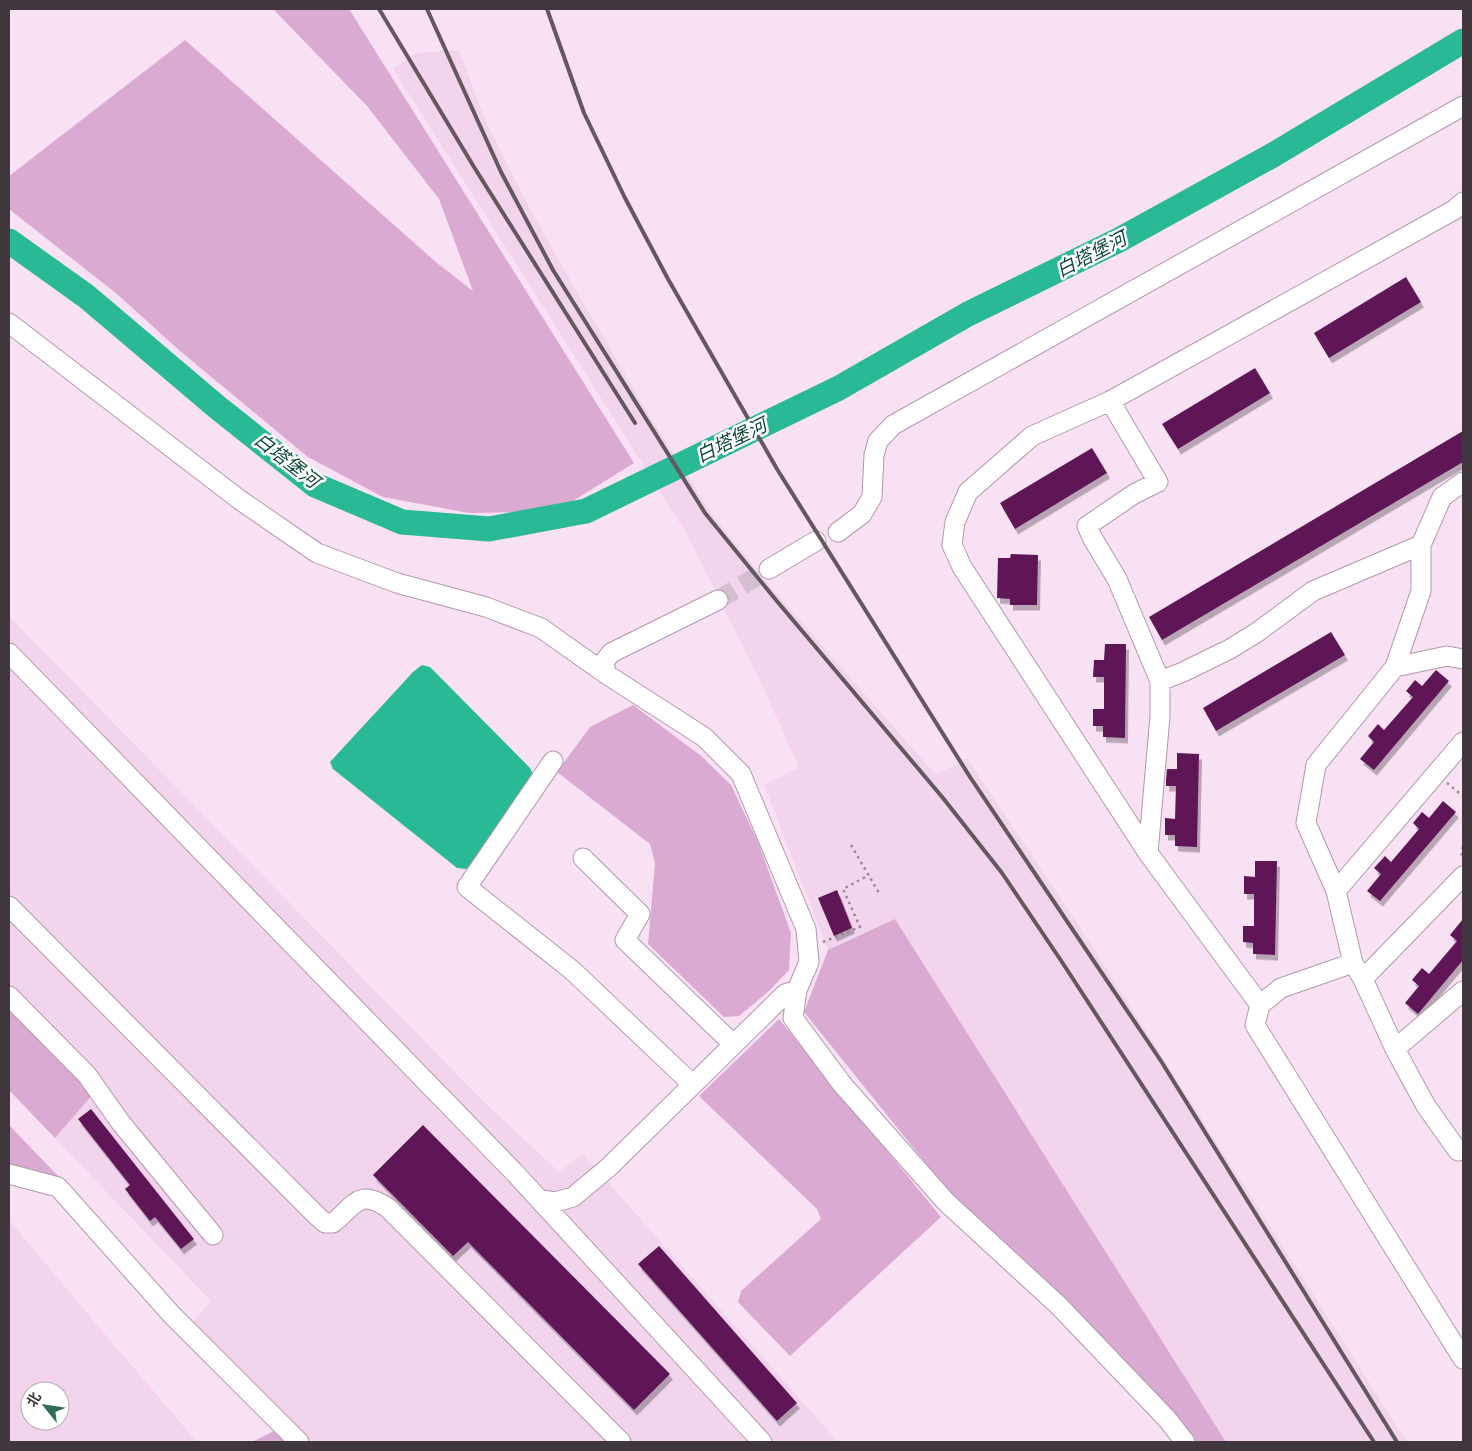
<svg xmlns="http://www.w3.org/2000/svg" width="1472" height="1451" font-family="'Source Sans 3','Noto Sans SC',sans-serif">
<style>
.built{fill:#f2d4ed;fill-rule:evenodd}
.green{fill:#dbaad2}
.water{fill:#29b995}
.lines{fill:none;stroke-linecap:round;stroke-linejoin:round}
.river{stroke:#29b995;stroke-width:25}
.building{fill:#5e1757;filter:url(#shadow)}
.minor-tunnel{stroke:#d4bfd0;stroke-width:19;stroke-dasharray:19 9;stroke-linecap:butt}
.minor-casing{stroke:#b099ab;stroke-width:21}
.path{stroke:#988895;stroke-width:2.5;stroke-dasharray:2.5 4;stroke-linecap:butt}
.minor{stroke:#fff;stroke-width:19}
.rail{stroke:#635760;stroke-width:4}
.labels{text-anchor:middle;stroke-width:5;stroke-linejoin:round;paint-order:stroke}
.water-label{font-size:19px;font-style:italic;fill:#10493a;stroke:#fff}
</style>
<defs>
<filter id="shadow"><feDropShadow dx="3" dy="5.5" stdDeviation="0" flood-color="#0004"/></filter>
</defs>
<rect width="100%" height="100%" fill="#f9e1f4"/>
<!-- built -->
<path class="built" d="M 459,50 L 485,120 L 522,194 L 562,266 L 646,410 L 713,516 L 775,592 L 936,775 L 967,758 L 1079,926 L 1407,1442 L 1226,1442 L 895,919 L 828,950 L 764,785 L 798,768 L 796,760 L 761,683 L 686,533 L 393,69 L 416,53 Z
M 9,616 L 482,1100 L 559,1172 L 583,1154 L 838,1442 L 312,1442 L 193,1322 L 211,1301 L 9,1090 Z
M 9,1220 L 103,1332 L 197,1442 L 9,1442 ZM 30,1391 L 60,1391 L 60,1421 L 30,1421 Z"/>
<!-- green -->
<path class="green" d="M 273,9 L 349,9 L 634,463 L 573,501 L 526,512 L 469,513 L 383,497 L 308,457 L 180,351 L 117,294 L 9,209 L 9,176 L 185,40 L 437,263 L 473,291 L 439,199 L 367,106 Z
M 633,705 L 700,755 L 731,785 L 758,842 L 791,933 L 789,970 L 769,991 L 739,1016 L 724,1017 L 648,944 L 655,863 L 650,844 L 557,772 L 590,727 Z
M 895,919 L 1226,1442 L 1193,1442 L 957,1202 L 804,1012 L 828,950 Z
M 9,1007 L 93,1094 L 55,1138 L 9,1090 Z
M 779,1019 L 941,1217 L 790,1356 L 738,1302 L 741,1291 L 821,1219 L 817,1209 L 699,1096 Z
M 9,1125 L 61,1179 L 58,1183 L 9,1165 Z
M 278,1429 L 290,1442 L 251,1442 L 252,1442 Z"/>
<!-- water -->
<path class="water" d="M 422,665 L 430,667 L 530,768 L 532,772 L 532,777 L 474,862 L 466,869 L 457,868 L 333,769 L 330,762 L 413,672 Z"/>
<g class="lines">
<!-- river -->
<path class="river" d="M 9,241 L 86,296 L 217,407 L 315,485 L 402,522 L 489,529 L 586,511 L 839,388 L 968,314 L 1119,240 L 1273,155 L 1463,41"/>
</g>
<!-- building -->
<path class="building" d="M 1406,277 L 1421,302 L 1329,358 L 1314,333 Z
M 1255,368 L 1270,393 L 1178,449 L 1162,424 Z
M 1463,431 L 1463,462 L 1162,640 L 1149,617 Z
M 1092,448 L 1107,473 L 1015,529 L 1000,503 Z
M 1011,554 L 1038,555 L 1037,605 L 1010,605 L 1010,599 L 997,598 L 998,558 L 1010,558 Z
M 1331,632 L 1345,655 L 1216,731 L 1203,708 Z
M 1105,644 L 1126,644 L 1125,738 L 1103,737 L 1103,726 L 1093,726 L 1093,709 L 1104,709 L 1104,677 L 1093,677 L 1094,660 L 1104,660 Z
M 1436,670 L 1449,681 L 1374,770 L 1360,759 L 1374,742 L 1368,736 L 1378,724 L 1384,730 L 1413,697 L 1406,691 L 1415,680 L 1422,686 Z
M 1177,753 L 1199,754 L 1197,847 L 1175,846 L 1175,835 L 1165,835 L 1165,818 L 1175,819 L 1176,786 L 1166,786 L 1166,780 L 1167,769 L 1177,769 Z
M 1443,801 L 1456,812 L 1380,901 L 1367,891 L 1381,874 L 1374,868 L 1385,856 L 1391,862 L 1419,829 L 1413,823 L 1422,812 L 1429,818 Z
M 1255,861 L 1277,861 L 1275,955 L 1253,954 L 1253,943 L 1243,942 L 1243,926 L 1254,926 L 1254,894 L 1244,894 L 1244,876 L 1255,877 Z
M 837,890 L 852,928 L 834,936 L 818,898 Z
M 1463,919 L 1463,960 L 1418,1014 L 1405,1003 L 1419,986 L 1412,980 L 1422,968 L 1429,974 L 1457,941 L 1450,935 Z
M 91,1109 L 194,1239 L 181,1249 L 155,1217 L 150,1221 L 125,1189 L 130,1185 L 78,1119 Z
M 423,1125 L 670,1374 L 634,1410 L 468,1242 L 453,1256 L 373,1175 Z
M 659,1246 L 797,1403 L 777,1421 L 638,1264 Z"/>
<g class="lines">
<!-- minor-tunnel -->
<path class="minor-tunnel" d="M 718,600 L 769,569"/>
<defs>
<path id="minor" d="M 9,323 L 240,500 L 317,553 L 397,583 L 486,607 L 541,628 L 606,674
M 1110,401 L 1158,482 L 1134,494 L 1087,526 L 1093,539 L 1117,579 L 1160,681 L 1160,716 L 1148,853
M 838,532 L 862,514 L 872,497 L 874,455 L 878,441 L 893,425 L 1463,106
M 769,569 L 816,541
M 718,600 L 611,653 L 604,662 L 606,674 L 704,737 L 741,774 L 806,929 L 809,962 L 797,990 L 793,1018 L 842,1084 L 946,1202 L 1059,1306 L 1167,1419 L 1185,1442
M 9,653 L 514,1172 L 762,1442
M 1395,667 L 1447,656 L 1463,659
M 1160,681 L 1183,672 L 1230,649 L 1256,633 L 1313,591 L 1421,545
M 553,761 L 467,887 L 573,971 L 692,1084
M 583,858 L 640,914 L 625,940 L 733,1044
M 1336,891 L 1463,742
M 9,906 L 315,1214 L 325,1223 L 333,1223 C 355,1205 359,1188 388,1208 L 621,1442
M 1353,963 L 1281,988 L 1260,1005 L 1255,1025 L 1463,1359
M 1363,979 L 1463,876
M 9,996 L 87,1075 L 121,1123 L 213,1235
M 1260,1005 L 1148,853 L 962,567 L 952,545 L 955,522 L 968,492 L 1032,436 L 1110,401 L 1454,210 L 1463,202
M 1395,1049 L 1463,991
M 1458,1151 L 1426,1106 L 1395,1049 L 1363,979 L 1353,963 L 1336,891 L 1306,823 L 1316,765 L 1395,667 L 1421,591 L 1421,545 L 1442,497 L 1463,482
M 9,1174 L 58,1187 L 171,1314 L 299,1442
M 539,1199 L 555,1202 L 573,1197 L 609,1167 L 785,994 L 797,990"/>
</defs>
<!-- minor casing -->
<use href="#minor" class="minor-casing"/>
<!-- path -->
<path class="path" d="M 1447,783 L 1463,796
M 851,845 L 879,893
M 1463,847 L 1461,852 L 1463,858
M 823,942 L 860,927 L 843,889 L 869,875"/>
<!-- minor -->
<use href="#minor" class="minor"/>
<!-- rail -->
<path class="rail" d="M 379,9 L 474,167 L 635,423
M 427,9 L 501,172 L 553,270 L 705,513 L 776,600 L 943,798 L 1002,873 L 1062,962 L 1374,1442
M 547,9 L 584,113 L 625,198 L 668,279 L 777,469 L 970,777 L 1161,1061 L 1397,1442"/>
</g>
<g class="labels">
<!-- water labels -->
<g class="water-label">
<text transform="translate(1091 254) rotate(-27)" y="7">白塔堡河</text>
<text transform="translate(731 440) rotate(-26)" y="7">白塔堡河</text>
<text transform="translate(287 460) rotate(38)" y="7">白塔堡河</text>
</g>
</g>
<!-- border -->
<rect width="1472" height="1451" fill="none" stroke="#40373e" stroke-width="20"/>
<!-- north arrow -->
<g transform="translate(45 1406) rotate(300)"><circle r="24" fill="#ffffff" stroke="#b3afb2"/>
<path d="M0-4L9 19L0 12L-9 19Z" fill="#2d6d5a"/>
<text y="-8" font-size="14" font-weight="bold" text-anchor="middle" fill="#40373e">北</text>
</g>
</svg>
